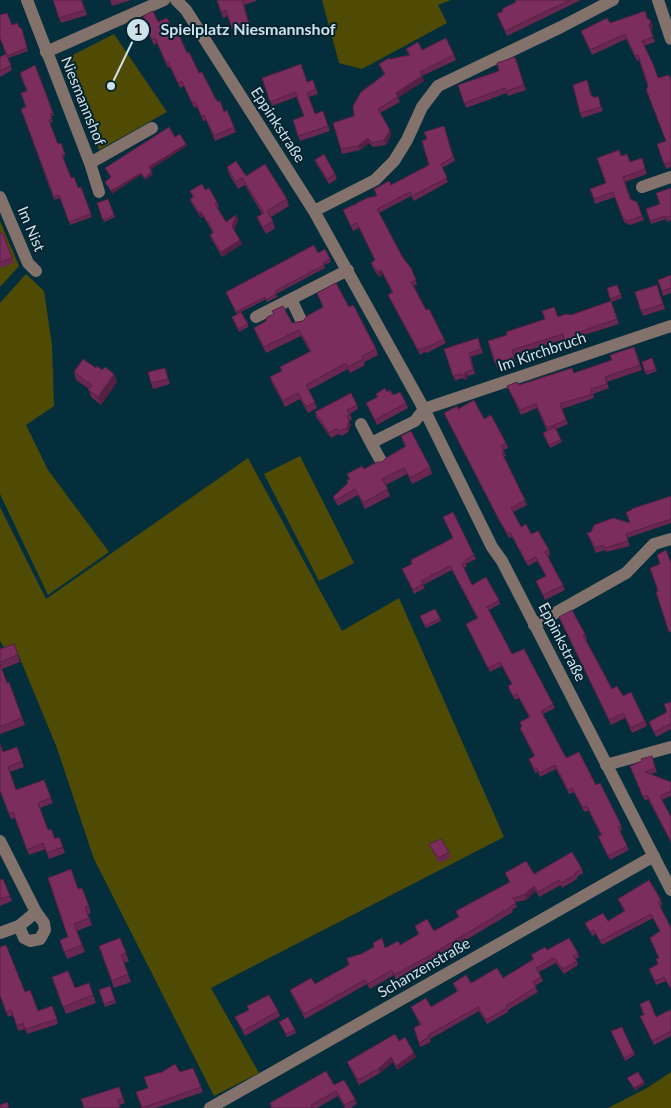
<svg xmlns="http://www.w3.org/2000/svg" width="671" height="1108" font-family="Lato,sans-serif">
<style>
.green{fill:#504b04}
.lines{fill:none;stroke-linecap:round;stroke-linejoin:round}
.minor{stroke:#82726b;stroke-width:12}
.wall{fill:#6a2751}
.shaded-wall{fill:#562042}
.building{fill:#7b2d5e;stroke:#562042}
.labels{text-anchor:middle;stroke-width:4;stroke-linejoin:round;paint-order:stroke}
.street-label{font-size:15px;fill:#cde2ea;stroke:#05232e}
.leader{fill:none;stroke:#cde2ea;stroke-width:2}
.callout-dot{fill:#cde2ea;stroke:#05232e;stroke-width:2}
.mark-label{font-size:15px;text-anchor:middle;font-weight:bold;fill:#111}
.callout-label{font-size:16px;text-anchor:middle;font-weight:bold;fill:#cde2ea;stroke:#05232e;stroke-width:4;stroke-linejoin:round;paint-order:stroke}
</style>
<rect width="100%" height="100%" fill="#042e3c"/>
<!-- green -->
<path class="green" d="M 322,0 L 451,0 L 438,5 L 447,23 L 362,69 L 339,63 Z
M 114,34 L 167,112 L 99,150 L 63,60 Z
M 0,221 L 19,266 L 0,287 Z
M 26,274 L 44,291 L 52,345 L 54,406 L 26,425 L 48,470 L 109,552 L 48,595 L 0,494 L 0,303 Z
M 300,456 L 354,563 L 319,581 L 264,474 Z
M 248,458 L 342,631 L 399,598 L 504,837 L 211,988 L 259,1073 L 214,1096 L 94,859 L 57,748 L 16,649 L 6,651 L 0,641 L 0,507 L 46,599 Z
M 671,1072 L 671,1108 L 608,1108 L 647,1088 Z"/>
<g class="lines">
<!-- minor -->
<path class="minor" d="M 27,0 L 90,163 L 99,192
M 176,0 L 186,10 L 314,211 L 424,409 L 492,547 L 502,561 L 671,890
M 658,0 L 671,39
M 46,52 L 164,0
M 90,163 L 152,128
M 642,187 L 671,177
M 0,197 L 28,263 L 36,271
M 314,211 L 375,180 L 394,161 L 407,140 L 422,107 L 438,86 L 561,27 L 613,0
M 291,299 L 301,320
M 256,317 L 348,270
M 424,409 L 671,326
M 361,424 L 371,443
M 381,461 L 371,443 L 415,421 L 424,409
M 534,625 L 626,573 L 654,544 L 671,539
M 606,765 L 671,747
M 0,841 L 36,912
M 36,912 L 44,923 L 45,930 L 40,939 L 30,941 L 24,938 L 19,926 Z
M 0,933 L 19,926
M 210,1108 L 654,856"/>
</g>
<!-- wall -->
<path class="wall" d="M 53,0 L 82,0 L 87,15 L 61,23 Z
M 110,0 L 131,0 L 112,6 Z
M 217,0 L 256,0 L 256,1 L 244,5 L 251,30 L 235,35 L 228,16 L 223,18 Z
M 515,0 L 581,0 L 507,36 L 497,14 L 503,11 L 516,2 Z
M 143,16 L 158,22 L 173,30 L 199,73 L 234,127 L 236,132 L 215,141 L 206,120 L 203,121 L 197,107 L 194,108 L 184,86 L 180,88 L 170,67 L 168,68 L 157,43 L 154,45 L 148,32 L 146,27 L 147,27 Z
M 647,19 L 653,26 L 651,30 L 655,42 L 644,46 L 658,78 L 671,80 L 671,167 L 666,169 L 657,144 L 666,141 L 639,60 L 637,61 L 626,39 L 592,55 L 581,31 L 610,23 Z
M 12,25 L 22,29 L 28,51 L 8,58 L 12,70 L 0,77 L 0,57 L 6,54 Z
M 406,49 L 422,50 L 454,55 L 456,60 L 422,76 L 424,81 L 398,97 L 400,102 L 380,113 L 391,135 L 386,145 L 373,147 L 369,143 L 360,150 L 342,154 L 333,123 L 354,116 L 384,74 L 379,64 L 390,59 L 409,55 Z
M 515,57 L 526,90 L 508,96 L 507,93 L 466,108 L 458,85 L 499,71 Z
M 35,65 L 54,115 L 51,116 L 53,122 L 50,123 L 58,144 L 61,143 L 65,156 L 63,157 L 71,178 L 78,188 L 81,187 L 92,217 L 70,225 L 60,198 L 54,200 L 21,109 L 26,107 L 27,91 Z
M 262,78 L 307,82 L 313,80 L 318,94 L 309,97 L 315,114 L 323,111 L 330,131 L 300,141 L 293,120 L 304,116 L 296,97 L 272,106 Z
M 587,80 L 592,96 L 594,98 L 598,96 L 603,111 L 582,118 L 580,113 Z
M 444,126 L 455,161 L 442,168 L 448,182 L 414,201 L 411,196 L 379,213 L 403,258 L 411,268 L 417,284 L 414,286 L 426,310 L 444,339 L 446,343 L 427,353 L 425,352 L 420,355 L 390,299 L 388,295 L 392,292 L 383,274 L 379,277 L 373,268 L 371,263 L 375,260 L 359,228 L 353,231 L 343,210 L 377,196 L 374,189 L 391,185 L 429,165 L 427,139 Z
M 622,156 L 630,162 L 642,158 L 647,174 L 625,182 L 631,199 L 637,202 L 644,220 L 630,225 L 624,222 L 615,197 L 595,204 L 594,199 L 606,183 Z
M 315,160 L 335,174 L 337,179 L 329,184 L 317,165 Z
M 227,167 L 246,176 L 287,199 L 289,206 L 271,217 L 275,228 L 266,234 L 260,224 L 257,217 L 262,214 L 245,185 L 238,189 L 229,174 Z
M 671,188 L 671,220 L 667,222 L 666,219 L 651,224 L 646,209 L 660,204 Z
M 205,190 L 217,202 L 219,207 L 217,208 L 226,222 L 236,215 L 238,220 L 234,230 L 242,244 L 222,257 L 212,240 L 210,235 L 213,233 L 203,216 L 201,218 L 192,204 L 190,199 L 193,198 L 190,191 Z
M 108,199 L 115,217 L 104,222 L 97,203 Z
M 3,233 L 14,263 L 0,268 L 0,234 Z
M 318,253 L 330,259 L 331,262 L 324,265 L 325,268 L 276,294 L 277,297 L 267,302 L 266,299 L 237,314 L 227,294 Z
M 671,275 L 671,293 L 663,296 L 658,280 Z
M 617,285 L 622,298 L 611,302 L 619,324 L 581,336 L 582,341 L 567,346 L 565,339 L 513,355 L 515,361 L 512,362 L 510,367 L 506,364 L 497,367 L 495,363 L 507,335 L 558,316 L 571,315 L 611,301 L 607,288 Z
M 657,285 L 665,309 L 643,316 L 635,292 Z
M 349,307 L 376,349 L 378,355 L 364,362 L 365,365 L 350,373 L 348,369 L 309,390 L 317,408 L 308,413 L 300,399 L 285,407 L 272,383 L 270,377 L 282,371 L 280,367 L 310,352 L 301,336 L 266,353 L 256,334 L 254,328 L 303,321 Z
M 233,320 L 248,324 L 248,327 L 239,332 Z
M 478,338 L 483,353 L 471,357 L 475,374 L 468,376 L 466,380 L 462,378 L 455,381 L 444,349 Z
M 634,347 L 642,370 L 607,382 L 609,388 L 593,394 L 594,398 L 562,409 L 568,424 L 556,429 L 562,442 L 550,448 L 544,436 L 547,431 L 537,408 L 521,415 L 507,386 L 519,385 L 574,373 L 612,360 Z
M 652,358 L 657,371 L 646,375 L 642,362 Z
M 96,368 L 114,374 L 117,382 L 101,405 L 91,397 L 89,389 L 76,380 L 74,372 Z
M 165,368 L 170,384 L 153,389 L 151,383 Z
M 387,392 L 406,403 L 408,408 L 377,425 L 366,403 L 377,397 L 376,394 Z
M 357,405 L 358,409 L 350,414 L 352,419 L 349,421 L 351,425 L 348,432 L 342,436 L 338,434 L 331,438 L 316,417 L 315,412 Z
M 444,413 L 484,419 L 506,443 L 508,448 L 503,450 L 506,456 L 504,457 L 527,505 L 513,512 L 521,527 L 531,534 L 549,550 L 550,555 L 548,556 L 565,590 L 545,600 L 536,581 L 546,576 L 537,561 L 528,566 L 512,537 L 509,538 L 501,524 Z
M 401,436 L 430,467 L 432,474 L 412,484 L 407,474 L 386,485 L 390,496 L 365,509 L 358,495 L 338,506 L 336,503 L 333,497 L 348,483 L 347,480 L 349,479 L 347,474 L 364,469 L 382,462 L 405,447 Z
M 671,496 L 671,523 L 627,538 L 630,546 L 606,552 L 605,550 L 596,553 L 587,533 L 630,523 Z
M 443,517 L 474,555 L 476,559 L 466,564 L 467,566 L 464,568 L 472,585 L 499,600 L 500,604 L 489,610 L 512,654 L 553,704 L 555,708 L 543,714 L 566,758 L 596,785 L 621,825 L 622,829 L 620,831 L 629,850 L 610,860 L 598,836 L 601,835 L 588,810 L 585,812 L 583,810 L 574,792 L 569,794 L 556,769 L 540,777 L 538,772 L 535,773 L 529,759 L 534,756 L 520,728 L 522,727 L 520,722 L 529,717 L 519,698 L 515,700 L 509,690 L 508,686 L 512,684 L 502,666 L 490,672 L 466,624 L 477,618 L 452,570 L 423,585 L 425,588 L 414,594 L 402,569 L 412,564 L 411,560 L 453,538 Z
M 559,617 L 585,634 L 587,639 L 586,640 L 612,689 L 623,696 L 645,721 L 647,726 L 632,733 L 625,718 L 611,725 Z
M 440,618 L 441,621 L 426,628 L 421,619 Z
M 14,644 L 20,662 L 2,669 L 7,683 L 9,682 L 25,725 L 0,734 L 0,649 Z
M 671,702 L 671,729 L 656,737 L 649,722 L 667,712 Z
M 17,747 L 24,767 L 10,772 L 16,790 L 44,780 L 53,803 L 40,808 L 48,830 L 55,839 L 59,837 L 65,853 L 49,859 L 46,849 L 29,855 L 15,818 L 11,819 L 0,791 L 3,752 Z
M 652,756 L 657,772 L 651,774 L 671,783 L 671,796 L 662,800 L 671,817 L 671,843 L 648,799 L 645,801 L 630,766 Z
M 429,844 L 449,852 L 451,857 L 440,863 L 431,849 Z
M 582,869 L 583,873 L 577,877 L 577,879 L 562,888 L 561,885 L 539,897 L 536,891 L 526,900 L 515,902 L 517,907 L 512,910 L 513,912 L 429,962 L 396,980 L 394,975 L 370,989 L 367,984 L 305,1019 L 292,995 L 290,990 L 315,984 L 349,965 L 361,954 L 374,947 L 373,943 L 386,948 L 400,945 L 418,934 L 415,926 L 434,931 L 458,917 L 456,911 L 510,882 L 505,873 L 534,874 Z
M 3,879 L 12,901 L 0,906 L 0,880 Z
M 78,889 L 89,906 L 91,913 L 88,914 L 92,925 L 77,931 L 85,952 L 67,959 L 60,940 L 68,937 Z
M 618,899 L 661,900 L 662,905 L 660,906 L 671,928 L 671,990 L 666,981 L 656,985 L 651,973 L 658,965 L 659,958 L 650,938 L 660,932 L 653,918 L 602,945 L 596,934 L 592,936 L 585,923 L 608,921 L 624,911 Z
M 120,938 L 129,961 L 124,963 L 131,982 L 114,988 L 99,946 Z
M 547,950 L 578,953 L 579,957 L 576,959 L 578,965 L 564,974 L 556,963 L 539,972 L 543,981 L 535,986 L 538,992 L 508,1010 L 508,1012 L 487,1024 L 479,1011 L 430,1039 L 431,1042 L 420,1047 L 414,1028 L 420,1025 L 411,1007 L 431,1007 L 457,992 L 453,983 L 471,983 L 503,978 L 533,959 L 531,955 Z
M 52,977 L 75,988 L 89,983 L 96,1003 L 66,1014 Z
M 110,986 L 116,1003 L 105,1007 L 99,990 Z
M 25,992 L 38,1011 L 52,1006 L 58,1024 L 27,1034 L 25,1029 L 18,1031 L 13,1015 L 8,1017 L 0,995 Z
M 247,1006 L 278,1011 L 280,1016 L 245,1036 L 235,1017 L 249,1010 Z
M 671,1012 L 671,1036 L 654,1045 L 640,1016 L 656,1017 Z
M 279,1022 L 295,1030 L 296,1033 L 287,1037 Z
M 622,1027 L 635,1055 L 625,1061 L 611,1031 Z
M 399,1041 L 416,1057 L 397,1070 L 393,1062 L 380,1073 L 359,1085 L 349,1066 L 347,1062 Z
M 193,1068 L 203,1092 L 156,1108 L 142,1108 L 148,1088 L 180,1072 Z
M 334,1085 L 355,1099 L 357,1104 L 351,1108 L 345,1108 L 338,1096 L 317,1108 L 271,1108 L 270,1103 Z
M 119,1087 L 125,1103 L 120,1105 L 84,1108 Z"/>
<!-- shaded-wall -->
<path class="shaded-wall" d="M 651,21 L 653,26 L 651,30 L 655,42 L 649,25 Z
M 422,76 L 424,81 L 398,98 L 396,93 Z
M 390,130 L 391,135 L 386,145 L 384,140 Z
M 368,138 L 369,143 L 360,150 L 358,146 Z
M 186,144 L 187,146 L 150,170 L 149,167 Z
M 152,172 L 153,175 L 145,180 L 144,178 Z
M 141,173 L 141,175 L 112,194 L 111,191 Z
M 201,212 L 203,216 L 201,218 L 199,213 Z
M 236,215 L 238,220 L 234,231 L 232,227 Z
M 240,240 L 242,244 L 222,257 L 221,252 Z
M 381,270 L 383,274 L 379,277 L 378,272 Z
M 510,358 L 512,362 L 510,367 L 508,363 Z
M 466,372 L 468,376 L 466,380 L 464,376 Z
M 114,374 L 117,382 L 101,405 L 98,397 Z
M 349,420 L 351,425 L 348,432 L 347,428 Z
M 534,886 L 536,891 L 526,900 L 524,895 Z
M 414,1053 L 416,1057 L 397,1070 L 396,1066 Z
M 391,1057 L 393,1062 L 380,1073 L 378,1069 Z
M 644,1082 L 645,1084 L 635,1091 L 634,1088 Z"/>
<!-- building -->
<path class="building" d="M 53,0 L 81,0 L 85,10 L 59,18 Z
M 217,0 L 242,0 L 249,24 L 232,29 L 226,10 L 221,12 Z
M 515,0 L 570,0 L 505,31 L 497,14 L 503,11 L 502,9 L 516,2 Z
M 153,11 L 158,22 L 167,18 L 173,30 L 176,28 L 187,53 L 189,52 L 199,73 L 202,72 L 215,98 L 218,102 L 220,101 L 224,112 L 227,110 L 234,127 L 214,136 L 204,115 L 202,117 L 195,102 L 192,103 L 182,81 L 178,83 L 168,62 L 166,63 L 155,38 L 152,40 L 146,27 L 148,26 L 143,16 Z
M 645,11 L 647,18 L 651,21 L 649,25 L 653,37 L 642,41 L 653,64 L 658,78 L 669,75 L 671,80 L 671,162 L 664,164 L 657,144 L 666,141 L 646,89 L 648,88 L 647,82 L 638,55 L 635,56 L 625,34 L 590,50 L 581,31 L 607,18 L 610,23 Z
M 7,13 L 12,25 L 17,23 L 19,27 L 22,29 L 27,48 L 7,56 L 0,38 L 0,15 Z
M 446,38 L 454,55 L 420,72 L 422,76 L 396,93 L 398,97 L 378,109 L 390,130 L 384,140 L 372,143 L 368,138 L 358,146 L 341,149 L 333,123 L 354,116 L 353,106 L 361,92 L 385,74 L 379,64 L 389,58 L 390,59 L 410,55 L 406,49 L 418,42 L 422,50 Z
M 6,54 L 11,65 L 0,71 L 0,57 Z
M 515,57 L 524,85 L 506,91 L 505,88 L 464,103 L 458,85 L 499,71 L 497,63 Z
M 301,64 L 307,82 L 313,80 L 316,89 L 307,93 L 315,114 L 323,111 L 328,126 L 298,136 L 293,120 L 304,116 L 295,92 L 270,102 L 262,78 Z
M 35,65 L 53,113 L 50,114 L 52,119 L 49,120 L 53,132 L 58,144 L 61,143 L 65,154 L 62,155 L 71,178 L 74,177 L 78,188 L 81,187 L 91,214 L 69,222 L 59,195 L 54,197 L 21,109 L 26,107 L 21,93 L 27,91 L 20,73 Z
M 587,80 L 591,96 L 593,96 L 594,98 L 598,96 L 601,107 L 580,113 L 573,85 Z
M 444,126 L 453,157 L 441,164 L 447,178 L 412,196 L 410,192 L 377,209 L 403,258 L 411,268 L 416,280 L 411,282 L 426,310 L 429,309 L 444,339 L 425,348 L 423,348 L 418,350 L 388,295 L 393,292 L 381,270 L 378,272 L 371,263 L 375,260 L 357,223 L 351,226 L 343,210 L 353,205 L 356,205 L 355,204 L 367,198 L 377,196 L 374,189 L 389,181 L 391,185 L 429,165 L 422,141 L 427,139 L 424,132 Z
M 169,127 L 175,137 L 180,134 L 186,144 L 149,167 L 152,172 L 144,178 L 141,173 L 111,191 L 105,182 L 111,177 L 105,168 Z
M 619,150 L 621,156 L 627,154 L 630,162 L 642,158 L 645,169 L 623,177 L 630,199 L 637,202 L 642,216 L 628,221 L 623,218 L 613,192 L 594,199 L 590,189 L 606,183 L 597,158 Z
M 324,154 L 335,174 L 327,179 L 315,160 Z
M 236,161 L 246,176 L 265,164 L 287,199 L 267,211 L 273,221 L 263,227 L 257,217 L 264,213 L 242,178 L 236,182 L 227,167 Z
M 202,184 L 205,190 L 209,188 L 217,202 L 215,204 L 226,222 L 236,215 L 232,227 L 240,240 L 221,252 L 210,235 L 213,233 L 212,229 L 201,212 L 199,213 L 190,199 L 194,197 L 190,191 Z
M 671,188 L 671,216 L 665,218 L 665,216 L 650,221 L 646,209 L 660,204 L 656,193 Z
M 108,199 L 114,215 L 103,220 L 97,203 Z
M 3,233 L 12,258 L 0,262 L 0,234 Z
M 314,245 L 318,253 L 325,249 L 330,259 L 323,263 L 324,265 L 275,291 L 276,294 L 266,300 L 265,297 L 236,312 L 226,292 Z
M 671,275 L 671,288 L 662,291 L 658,280 Z
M 336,283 L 349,307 L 353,305 L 355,308 L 376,349 L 361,357 L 363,359 L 348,367 L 346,363 L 306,385 L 315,402 L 306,407 L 298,393 L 283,401 L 270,377 L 282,371 L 280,367 L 311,351 L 299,330 L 264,347 L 254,328 L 266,321 L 267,317 L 274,314 L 272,311 L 283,306 L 292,323 L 303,321 L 307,316 L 323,307 L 317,293 Z
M 617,285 L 621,295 L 610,299 L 607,288 Z
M 657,285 L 663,304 L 641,311 L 635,292 Z
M 611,301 L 617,319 L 579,332 L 581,336 L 565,341 L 563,334 L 512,350 L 514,357 L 510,358 L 508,363 L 504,360 L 495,363 L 488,341 L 507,335 L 506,332 L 545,319 L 542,311 L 554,307 L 558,317 L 566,314 L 571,315 Z
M 241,312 L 248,324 L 238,329 L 232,317 Z
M 478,338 L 481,349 L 469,353 L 473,370 L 466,372 L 464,376 L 460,374 L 453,376 L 444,349 Z
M 634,347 L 640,365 L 605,377 L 607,384 L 591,389 L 592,394 L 560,404 L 566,420 L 547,428 L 536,404 L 520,410 L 507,386 L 517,382 L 519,385 L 572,368 L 574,373 L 612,360 L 610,355 Z
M 652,358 L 656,369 L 645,372 L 642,362 Z
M 83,359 L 96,368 L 97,366 L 102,370 L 105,367 L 114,374 L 98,397 L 88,390 L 92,386 L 74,372 Z
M 165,368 L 168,379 L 151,383 L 148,372 Z
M 385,388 L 387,392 L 390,390 L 393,395 L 400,392 L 406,403 L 375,420 L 366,403 L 378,397 L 376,394 Z
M 351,393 L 357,405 L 347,410 L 350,415 L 347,416 L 349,420 L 347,428 L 341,431 L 336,429 L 329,433 L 315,412 Z
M 474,400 L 484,419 L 491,415 L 506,443 L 501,446 L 504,452 L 502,453 L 525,500 L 511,508 L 521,527 L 526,524 L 531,534 L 538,531 L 549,550 L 545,552 L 563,585 L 543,595 L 536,581 L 546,576 L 536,557 L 526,562 L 510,532 L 508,534 L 499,520 L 444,413 L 457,406 L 458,409 Z
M 555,427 L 561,440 L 549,445 L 543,433 Z
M 411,431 L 430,467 L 410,478 L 404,468 L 382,479 L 388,489 L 363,503 L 355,489 L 336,500 L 333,497 L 348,483 L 347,480 L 350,479 L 347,474 L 362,466 L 364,469 L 377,462 L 382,462 L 386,458 L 406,446 L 401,436 Z
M 671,496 L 671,519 L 626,534 L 628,541 L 605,548 L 603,545 L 595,548 L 587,533 L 591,532 L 594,525 L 613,518 L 630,523 L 626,512 L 632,510 L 631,509 Z
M 453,512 L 474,555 L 465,560 L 466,562 L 462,564 L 472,585 L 486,577 L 499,600 L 487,607 L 512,654 L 524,649 L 553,704 L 541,711 L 566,758 L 579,752 L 596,785 L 600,783 L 621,825 L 618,827 L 627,846 L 608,856 L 598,836 L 602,835 L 587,806 L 583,808 L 582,806 L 572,788 L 568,790 L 555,765 L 539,773 L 536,767 L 534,769 L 529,759 L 535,756 L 520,728 L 522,727 L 520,722 L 530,717 L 517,694 L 513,696 L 508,686 L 512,684 L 500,662 L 488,668 L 466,624 L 478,618 L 450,566 L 421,581 L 423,584 L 413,590 L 402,569 L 412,564 L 411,560 L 453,538 L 443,517 Z
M 666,550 L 671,563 L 671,632 L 669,632 L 656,592 L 658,591 L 650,568 L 660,564 L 657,555 Z
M 435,609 L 440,618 L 425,626 L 420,616 Z
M 572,610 L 585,634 L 583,635 L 612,689 L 617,686 L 623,696 L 631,692 L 645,721 L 631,728 L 623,713 L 609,720 L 559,617 Z
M 14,644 L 18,655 L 0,662 L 0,649 Z
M 0,664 L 7,683 L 9,682 L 22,718 L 0,727 Z
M 671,702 L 671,724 L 654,732 L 649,722 L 667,712 L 664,704 Z
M 0,744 L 3,752 L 17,747 L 22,761 L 8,767 L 16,790 L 44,780 L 51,798 L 38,803 L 48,830 L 51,829 L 55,839 L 59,837 L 63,847 L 47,853 L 43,843 L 27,850 L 13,812 L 9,814 L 0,790 Z
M 652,756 L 655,768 L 645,772 L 671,782 L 671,791 L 660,796 L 671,817 L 671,842 L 647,795 L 643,797 L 630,766 L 642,761 L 641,759 Z
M 441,839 L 449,852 L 438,858 L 429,844 Z
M 572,852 L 582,869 L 575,873 L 576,874 L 561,883 L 559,880 L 538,892 L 534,886 L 524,895 L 513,898 L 516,903 L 511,906 L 511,907 L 427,957 L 394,975 L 392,970 L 368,984 L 365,980 L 304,1014 L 290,990 L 311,978 L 315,984 L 349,965 L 347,958 L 361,954 L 374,947 L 373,943 L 382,938 L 385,948 L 398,941 L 400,945 L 419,934 L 415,926 L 427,919 L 434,931 L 459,917 L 456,911 L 510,882 L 505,873 L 526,861 L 534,874 Z
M 71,869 L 78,889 L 82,888 L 89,906 L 85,907 L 89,918 L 74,924 L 82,945 L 64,952 L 60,940 L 68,937 L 48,878 Z
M 3,879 L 10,896 L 0,899 L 0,880 Z
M 649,880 L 661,900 L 658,902 L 671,928 L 671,989 L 664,977 L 655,981 L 649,969 L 658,964 L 656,959 L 659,958 L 650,938 L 660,931 L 651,914 L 600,941 L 594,930 L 590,932 L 585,923 L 603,913 L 608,921 L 625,911 L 618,899 Z
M 120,938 L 126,953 L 121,955 L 128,974 L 112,981 L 99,946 Z
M 569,938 L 578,953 L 573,956 L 577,961 L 563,969 L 554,958 L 536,968 L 541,977 L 533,982 L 536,987 L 506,1006 L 507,1008 L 486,1020 L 478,1007 L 428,1035 L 429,1037 L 419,1043 L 414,1028 L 421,1024 L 411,1007 L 426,998 L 431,1007 L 458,991 L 453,983 L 466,975 L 471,983 L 497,968 L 503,978 L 534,959 L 531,955 L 545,947 L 547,950 Z
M 6,945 L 25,992 L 30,990 L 38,1011 L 52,1006 L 57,1019 L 25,1029 L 23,1023 L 17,1026 L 11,1010 L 6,1012 L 0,995 L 0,947 Z
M 68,971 L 75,988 L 89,983 L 93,995 L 63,1007 L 52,977 Z
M 110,986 L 115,1000 L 104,1004 L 99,990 Z
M 269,995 L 278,1011 L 243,1031 L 235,1017 L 249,1010 L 247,1006 Z
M 649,1000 L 656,1017 L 670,1010 L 671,1012 L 671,1031 L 652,1041 L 640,1016 L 644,1015 L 640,1004 Z
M 288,1017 L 295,1030 L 286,1034 L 279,1022 Z
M 622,1027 L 634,1053 L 624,1058 L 611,1031 Z
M 395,1034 L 399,1041 L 405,1037 L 414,1053 L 396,1066 L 391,1057 L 378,1069 L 358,1080 L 347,1062 Z
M 175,1064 L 180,1072 L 193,1068 L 201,1087 L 142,1108 L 136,1092 L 148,1088 L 144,1077 L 162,1072 Z
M 326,1071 L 334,1085 L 344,1080 L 355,1099 L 345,1105 L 336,1091 L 311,1105 L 313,1108 L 272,1108 L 270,1103 Z
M 638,1072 L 644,1082 L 634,1088 L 627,1078 Z
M 119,1087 L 123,1098 L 118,1100 L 120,1108 L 84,1108 L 81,1099 Z
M 7,1102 L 9,1108 L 0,1108 L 0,1105 Z"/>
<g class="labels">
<!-- street labels -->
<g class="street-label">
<text transform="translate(83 101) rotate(68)" y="5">Niesmannshof</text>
<text transform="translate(278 125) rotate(57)" y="5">Eppinkstraße</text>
<text transform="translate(31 229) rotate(67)" y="5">Im Nist</text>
<text transform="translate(542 352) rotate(-19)" y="5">Im Kirchbruch</text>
<text transform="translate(562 642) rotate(63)" y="5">Eppinkstraße</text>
<text transform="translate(424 968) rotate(-30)" y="5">Schanzenstraße</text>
</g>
</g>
<!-- callouts -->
<path class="leader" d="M111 86L138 30"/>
<g class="callout-dot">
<circle cx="111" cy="86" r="5"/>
<circle cx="138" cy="30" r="12"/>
</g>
<g class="mark-label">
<text x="138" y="35">1</text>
</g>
<g class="callout-label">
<text x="248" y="35">Spielplatz Niesmannshof</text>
</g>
</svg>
